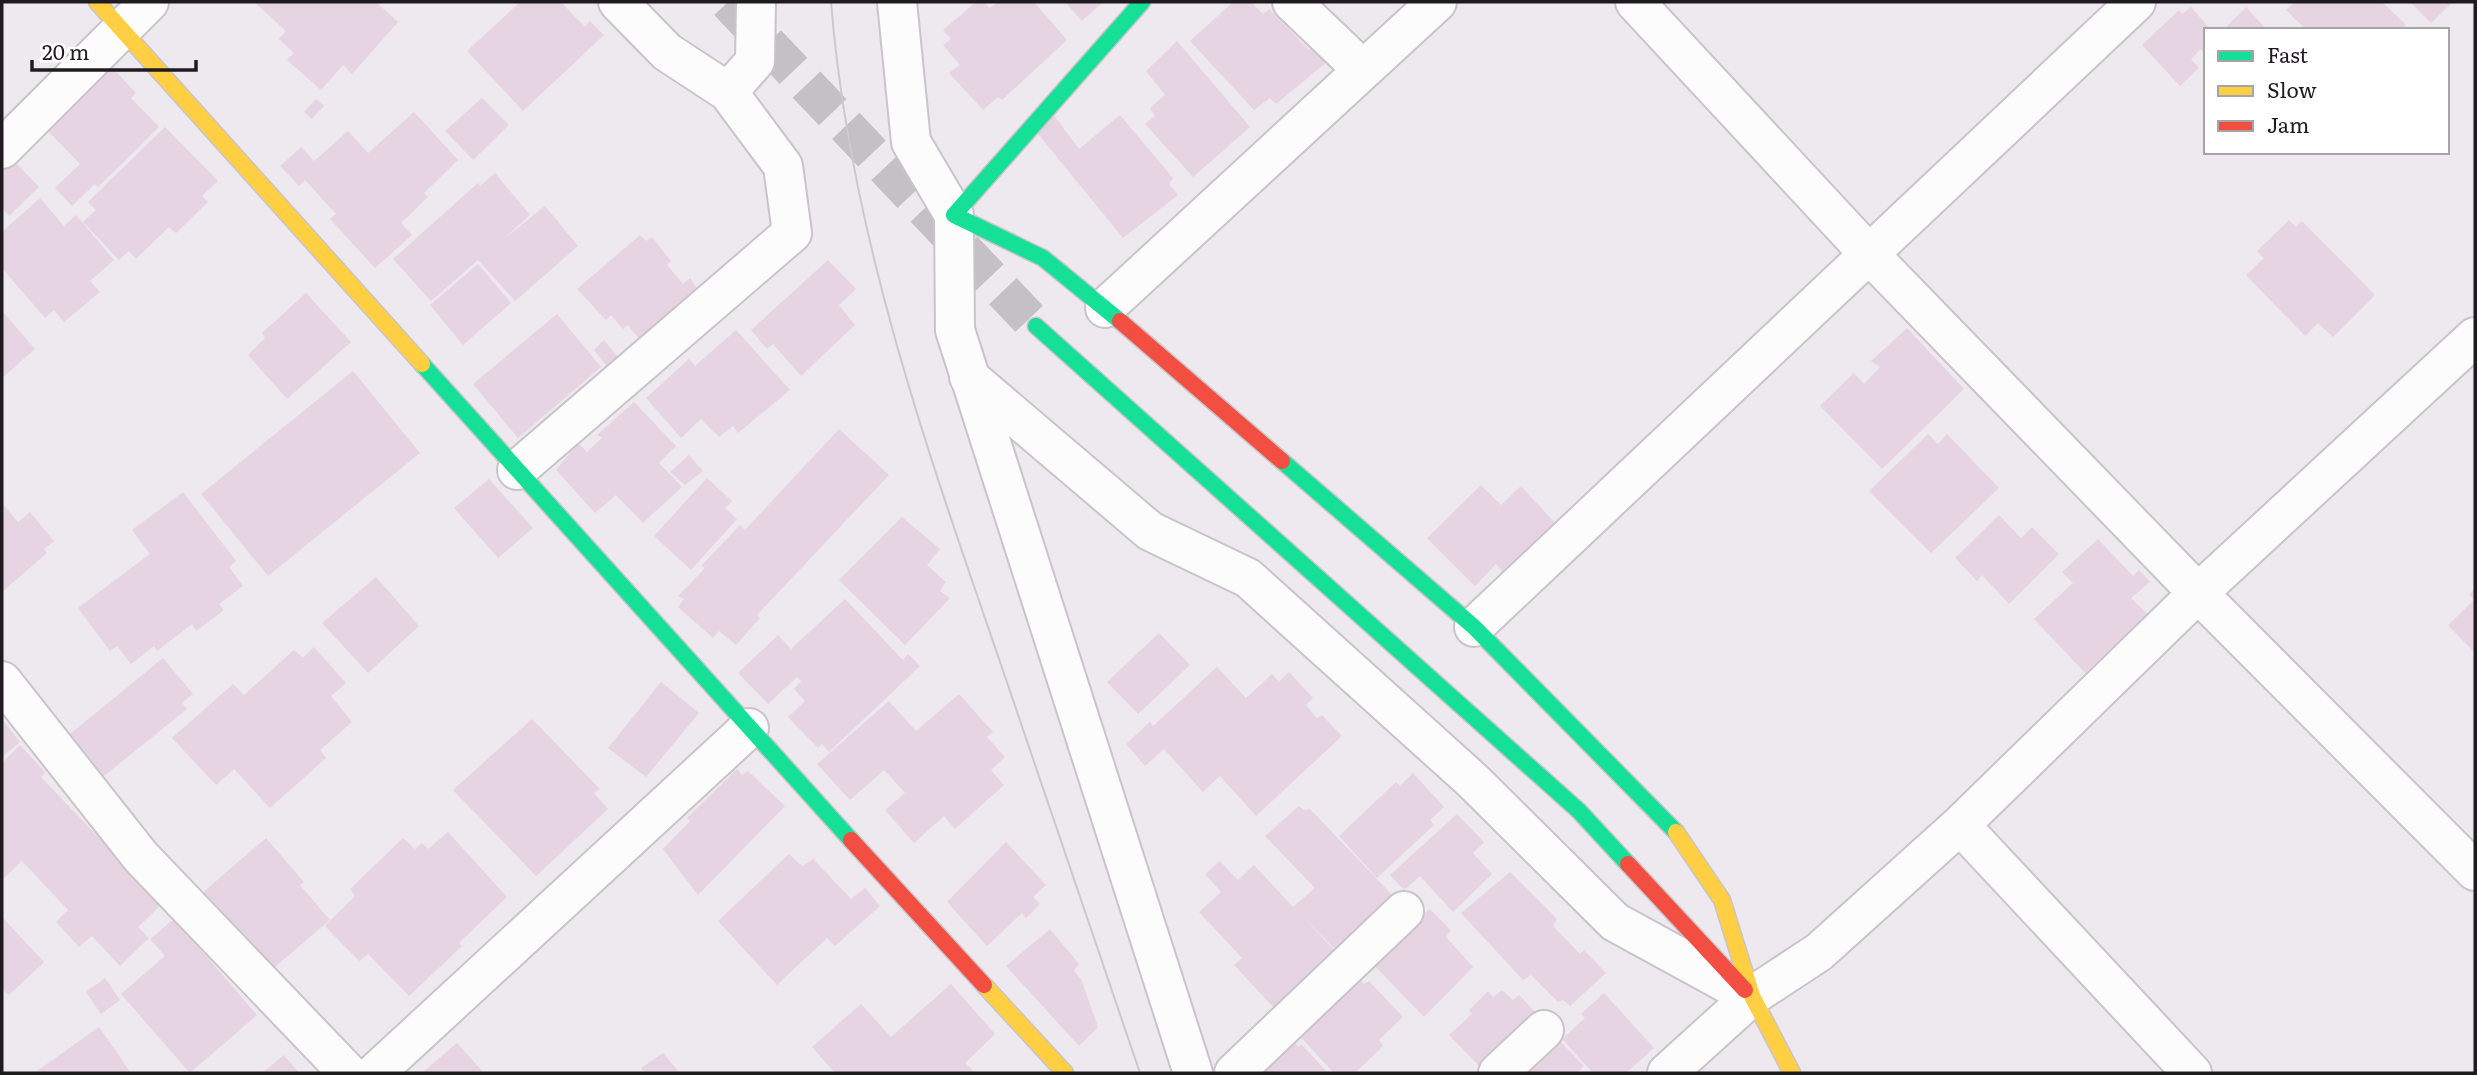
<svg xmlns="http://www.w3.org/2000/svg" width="2477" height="1075" font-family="Literata,serif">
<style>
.building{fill:#e7d4e2}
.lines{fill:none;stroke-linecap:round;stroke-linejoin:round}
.secondary-tunnel{stroke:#c5bfc6;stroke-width:38;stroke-dasharray:38 19;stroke-linecap:butt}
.street-casing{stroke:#c9c4ca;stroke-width:42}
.fast-casing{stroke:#c9c4ca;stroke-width:19}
.slow-casing{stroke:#c9c4ca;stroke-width:19}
.jam-casing{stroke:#c9c4ca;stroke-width:19}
.street{stroke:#fcfcfd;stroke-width:38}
.fast{stroke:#16e098;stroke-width:16}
.slow{stroke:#ffcf43;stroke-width:16}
.jam{stroke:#f24e42;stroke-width:16}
.tram{stroke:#cbc9cb;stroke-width:2}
</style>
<rect width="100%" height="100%" fill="#eee8ef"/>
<!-- building -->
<path class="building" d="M 254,2 L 376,2 L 398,22 L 352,74 L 343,65 L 321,90 L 287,60 L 294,53 L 279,39 L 286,31 Z
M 520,2 L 561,2 L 585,27 L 590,21 L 604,35 L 523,111 L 467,51 Z
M 976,2 L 984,2 L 990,8 L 998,2 L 1034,2 L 1067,40 L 1002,100 L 998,97 L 983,110 L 949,73 L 960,65 L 943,45 L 951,39 L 943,30 Z
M 1065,2 L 1103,2 L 1082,21 Z
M 1233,2 L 1251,2 L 1263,14 L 1269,9 L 1309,50 L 1314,46 L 1327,62 L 1276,104 L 1270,98 L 1254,110 L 1190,41 Z
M 2295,2 L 2382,2 L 2406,25 L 2401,30 L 2306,30 L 2286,10 Z
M 2410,2 L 2453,2 L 2431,23 Z
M 2191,7 L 2211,30 L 2206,30 L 2206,54 L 2201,49 L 2191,59 L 2199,68 L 2180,86 L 2142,45 L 2179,10 L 2182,14 Z
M 2246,7 L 2267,30 L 2223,30 Z
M 1177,41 L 1250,127 L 1193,177 L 1145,124 L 1155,116 L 1150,108 L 1165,95 L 1146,71 Z
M 106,61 L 136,93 L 131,98 L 159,127 L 98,187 L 95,184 L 72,206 L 55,188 L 80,164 L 42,125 Z
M 482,98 L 509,125 L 473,160 L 445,131 Z
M 316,99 L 324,106 L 312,119 L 304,112 Z
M 414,112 L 458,160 L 424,193 L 428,197 L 401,223 L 412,235 L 375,268 L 330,219 L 336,214 L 305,180 L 299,186 L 280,166 L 301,147 L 314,161 L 348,131 L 368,153 Z
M 1053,114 L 1079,149 L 1120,115 L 1173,178 L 1169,184 L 1178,195 L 1123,238 L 1034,129 Z
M 165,127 L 218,181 L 202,196 L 208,202 L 176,233 L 169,227 L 136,259 L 129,251 L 119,260 L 83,222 L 96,210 L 88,202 Z
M 12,159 L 39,187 L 9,216 L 2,208 L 2,168 Z
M 495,173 L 530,215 L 501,241 L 545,206 L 578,246 L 515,301 L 478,260 L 431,301 L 393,259 L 478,183 L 480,186 Z
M 40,198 L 64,226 L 76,215 L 114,260 L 90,281 L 100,292 L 64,322 L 54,310 L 45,318 L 2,268 L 2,232 Z
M 2289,220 L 2296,227 L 2302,221 L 2375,295 L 2333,337 L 2318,323 L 2305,336 L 2246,275 L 2264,258 L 2257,251 Z
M 640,235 L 646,241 L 652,237 L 671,261 L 667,265 L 683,284 L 690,278 L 697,288 L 692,293 L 693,296 L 640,340 L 628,325 L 623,329 L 611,315 L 606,320 L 577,289 Z
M 828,260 L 856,289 L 839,305 L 855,325 L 801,376 L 773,344 L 767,349 L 751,330 Z
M 478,264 L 511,303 L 463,345 L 430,305 Z
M 306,293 L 351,342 L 287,399 L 248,355 L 265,338 L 262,333 Z
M 2,311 L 35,349 L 2,378 Z
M 557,314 L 601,367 L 518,438 L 473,384 Z
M 1907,328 L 1964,389 L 1882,469 L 1820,406 L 1854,373 L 1864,384 L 1880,367 L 1871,361 Z
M 736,330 L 790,390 L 738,433 L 733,426 L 719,437 L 701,419 L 681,438 L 646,398 L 689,359 L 695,366 Z
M 604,340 L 620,360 L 609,369 L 594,350 Z
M 353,371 L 420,453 L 268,576 L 201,494 Z
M 634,402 L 676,446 L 659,463 L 682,487 L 643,523 L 616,495 L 595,513 L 556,470 L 578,443 L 587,452 L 602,438 L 597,435 Z
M 839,429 L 889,475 L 757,615 L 760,618 L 736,645 L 719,631 L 713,638 L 678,607 L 684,599 L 678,596 L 705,568 L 701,566 L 740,525 L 745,530 Z
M 1928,434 L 1938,444 L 1947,434 L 1999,488 L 1931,553 L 1869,491 Z
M 689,455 L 703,471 L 685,485 L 670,472 Z
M 707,478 L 732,501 L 725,508 L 737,519 L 691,570 L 654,536 Z
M 489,479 L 533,528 L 498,558 L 454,508 Z
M 1481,485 L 1501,505 L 1521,486 L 1555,523 L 1504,573 L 1496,564 L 1475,586 L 1427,538 Z
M 183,492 L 236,561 L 229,567 L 243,586 L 219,604 L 224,610 L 196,631 L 192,624 L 157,651 L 154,646 L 131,664 L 117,646 L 110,651 L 78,608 L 150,554 L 132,530 Z
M 2,503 L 18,522 L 30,512 L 54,541 L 44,549 L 47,553 L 2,592 Z
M 1999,515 L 2021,538 L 2032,527 L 2059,554 L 2009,604 L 1982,575 L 1977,581 L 1955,558 Z
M 902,517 L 940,549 L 927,565 L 946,582 L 940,591 L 950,598 L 905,645 L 839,580 Z
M 2098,539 L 2133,576 L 2139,570 L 2150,582 L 2131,598 L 2147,614 L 2085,673 L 2034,619 L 2073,583 L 2062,572 Z
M 376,577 L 419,626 L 368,673 L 322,623 Z
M 2475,588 L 2475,653 L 2448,625 L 2474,600 L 2469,594 Z
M 845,599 L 903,660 L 908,654 L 920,666 L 829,752 L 822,744 L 818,748 L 788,717 L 805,701 L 794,689 L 801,681 L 797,677 L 768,704 L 738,673 L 778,635 L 791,649 Z
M 1159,633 L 1190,665 L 1138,714 L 1107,682 Z
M 314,647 L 346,683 L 331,696 L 352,722 L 320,750 L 326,758 L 270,808 L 234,769 L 216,785 L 172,738 L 233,684 L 244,695 L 294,650 L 303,658 Z
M 163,658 L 193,694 L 182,703 L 187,709 L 104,776 L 70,734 Z
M 1217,667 L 1246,698 L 1272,674 L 1279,682 L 1289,672 L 1313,698 L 1306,705 L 1317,718 L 1322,715 L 1342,736 L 1256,816 L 1220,776 L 1203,792 L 1164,749 L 1145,766 L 1126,744 L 1150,722 L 1153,726 Z
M 661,682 L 699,713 L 646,777 L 608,748 Z
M 959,694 L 993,732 L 987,737 L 1005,757 L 991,770 L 1004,785 L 955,829 L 944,816 L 914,843 L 885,810 L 905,793 L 884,770 L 850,800 L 817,764 L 889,701 L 916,731 Z
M 2,719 L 20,742 L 2,757 Z
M 532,719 L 600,789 L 594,793 L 608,809 L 536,876 L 453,790 Z
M 20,745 L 45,772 L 41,777 L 162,904 L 138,927 L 149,938 L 120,966 L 92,936 L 79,947 L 56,922 L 68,910 L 22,861 L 2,880 L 2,763 Z
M 737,769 L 742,775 L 748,771 L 785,806 L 698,895 L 663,849 L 690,821 L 687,818 Z
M 1413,773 L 1444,807 L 1430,820 L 1434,825 L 1377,878 L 1339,836 L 1396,782 L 1400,786 Z
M 1299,806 L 1304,810 L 1310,809 L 1398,901 L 1339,953 L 1305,919 L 1335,951 L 1274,1008 L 1234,965 L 1242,958 L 1199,912 L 1221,892 L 1205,874 L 1220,861 L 1238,880 L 1254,865 L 1293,907 L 1315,888 L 1265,836 Z
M 1457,814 L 1484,842 L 1473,853 L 1492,874 L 1453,912 L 1420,876 L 1404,890 L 1390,875 Z
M 448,832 L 507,897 L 459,943 L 462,946 L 409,996 L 368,954 L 359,961 L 325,926 L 355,896 L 350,889 L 403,838 L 415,849 L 422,843 L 428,849 Z
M 266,838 L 304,882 L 300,885 L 330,920 L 269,972 L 201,894 Z
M 1006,842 L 1046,885 L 1033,897 L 1040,904 L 1026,918 L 1022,913 L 987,946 L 947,902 Z
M 789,854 L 802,866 L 813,859 L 851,899 L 865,888 L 880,906 L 835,946 L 827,938 L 777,985 L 718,921 Z
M 1510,872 L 1557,919 L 1553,926 L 1580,954 L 1584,950 L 1606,973 L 1570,1006 L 1563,1000 L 1558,1002 L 1531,975 L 1523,980 L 1461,913 Z
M 1430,909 L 1451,930 L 1446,937 L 1473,967 L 1424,1017 L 1369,960 L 1421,912 L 1425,913 Z
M 2,917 L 44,962 L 9,995 L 2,990 Z
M 174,919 L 257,1015 L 190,1073 L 121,994 L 165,956 L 150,939 Z
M 1050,929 L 1079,964 L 1074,971 L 1081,979 L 1098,1027 L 1079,1046 L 1006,966 Z
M 105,978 L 120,1000 L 101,1014 L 86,992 Z
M 1360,980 L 1364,984 L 1369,981 L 1403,1017 L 1379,1040 L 1383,1046 L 1355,1073 L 1334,1073 L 1294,1030 Z
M 951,984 L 995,1034 L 965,1063 L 975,1073 L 835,1073 L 812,1047 L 861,1004 L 891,1037 Z
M 1502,990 L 1513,1000 L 1519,995 L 1540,1017 L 1483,1070 L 1449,1035 L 1472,1014 L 1469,1010 L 1488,991 L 1493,997 Z
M 1604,993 L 1654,1048 L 1626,1073 L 1593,1073 L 1562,1039 L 1585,1018 L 1581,1014 Z
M 99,1027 L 131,1073 L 34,1073 Z
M 1288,1037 L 1299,1047 L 1301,1044 L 1328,1073 L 1259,1073 Z
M 1559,1040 L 1584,1066 L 1579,1071 L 1581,1073 L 1523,1073 Z
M 457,1043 L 484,1073 L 422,1073 Z
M 663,1053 L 680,1073 L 645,1073 L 641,1068 Z
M 284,1055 L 299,1073 L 262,1073 Z"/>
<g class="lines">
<!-- secondary-tunnel -->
<path class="secondary-tunnel" d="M 728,2 L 1036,326"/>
<defs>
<path id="street" d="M 897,2 L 911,142 L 954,215 L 955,330 L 1193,1073
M 1292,2 L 1363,70
M 1635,2 L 1869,254 L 2198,593 L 2475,871
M 728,92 L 755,61 L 756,2
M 2,149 L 149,2
M 1105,308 L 1437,2
M 969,377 L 1150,531 L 1248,578 L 1473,781 L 1615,922 L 1743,992
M 517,470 L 792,233 L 783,166 L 728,92 L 667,52 L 618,2
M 1474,627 L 2136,2
M 2,681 L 141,857 L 348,1073
M 1960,825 L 2192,1073
M 375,1073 L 749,728
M 1234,1073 L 1404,911
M 1498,1073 L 1544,1030
M 1667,1073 L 1752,996 L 1819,952 L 1960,825 L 2198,593 L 2475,337"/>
<path id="fast" d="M 1120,321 L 1043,258 L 954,215 L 1142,2
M 1036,326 L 1579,811 L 1628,864
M 422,364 L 851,840
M 1282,461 L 1474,627 L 1676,832"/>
<path id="slow" d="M 97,2 L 422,364
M 1676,832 L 1722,900 L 1752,996 L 1792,1073
M 984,985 L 1065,1073"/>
<path id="jam" d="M 1120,321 L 1282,461
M 851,840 L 984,985
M 1628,864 L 1745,990"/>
</defs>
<!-- street casing -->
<use href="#street" class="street-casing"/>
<!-- fast casing -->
<use href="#fast" class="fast-casing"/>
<!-- slow casing -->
<use href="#slow" class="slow-casing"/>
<!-- jam casing -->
<use href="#jam" class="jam-casing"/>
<!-- street -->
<use href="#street" class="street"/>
<!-- fast -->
<use href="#fast" class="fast"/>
<!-- slow -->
<use href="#slow" class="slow"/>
<!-- jam -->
<use href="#jam" class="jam"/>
<!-- tram -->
<path class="tram" d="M 831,2 C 849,227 924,442 997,653 C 1046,793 1092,934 1140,1073"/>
</g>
<!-- border -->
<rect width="2477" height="1075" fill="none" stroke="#1f1b20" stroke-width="7"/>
<!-- legend -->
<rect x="2204" y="28" width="245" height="126" fill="#ffffff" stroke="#a5a4a6" stroke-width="2"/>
<rect x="2218" y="51" width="35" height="10" fill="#16e098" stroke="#a5a4a6" stroke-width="2"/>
<text x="2267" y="63" font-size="21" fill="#1f1b20">Fast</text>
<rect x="2218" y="86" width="35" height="10" fill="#ffcf43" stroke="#a5a4a6" stroke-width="2"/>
<text x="2267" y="98" font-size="21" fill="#1f1b20">Slow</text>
<rect x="2218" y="121" width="35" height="10" fill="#f24e42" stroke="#a5a4a6" stroke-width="2"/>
<text x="2267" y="133" font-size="21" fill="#1f1b20">Jam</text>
<!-- scale -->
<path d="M32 60v10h164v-10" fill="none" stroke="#1f1b20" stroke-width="3.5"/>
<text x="42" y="60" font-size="21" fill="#1f1b20" stroke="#ffffff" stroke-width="5" paint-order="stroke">20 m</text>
</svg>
